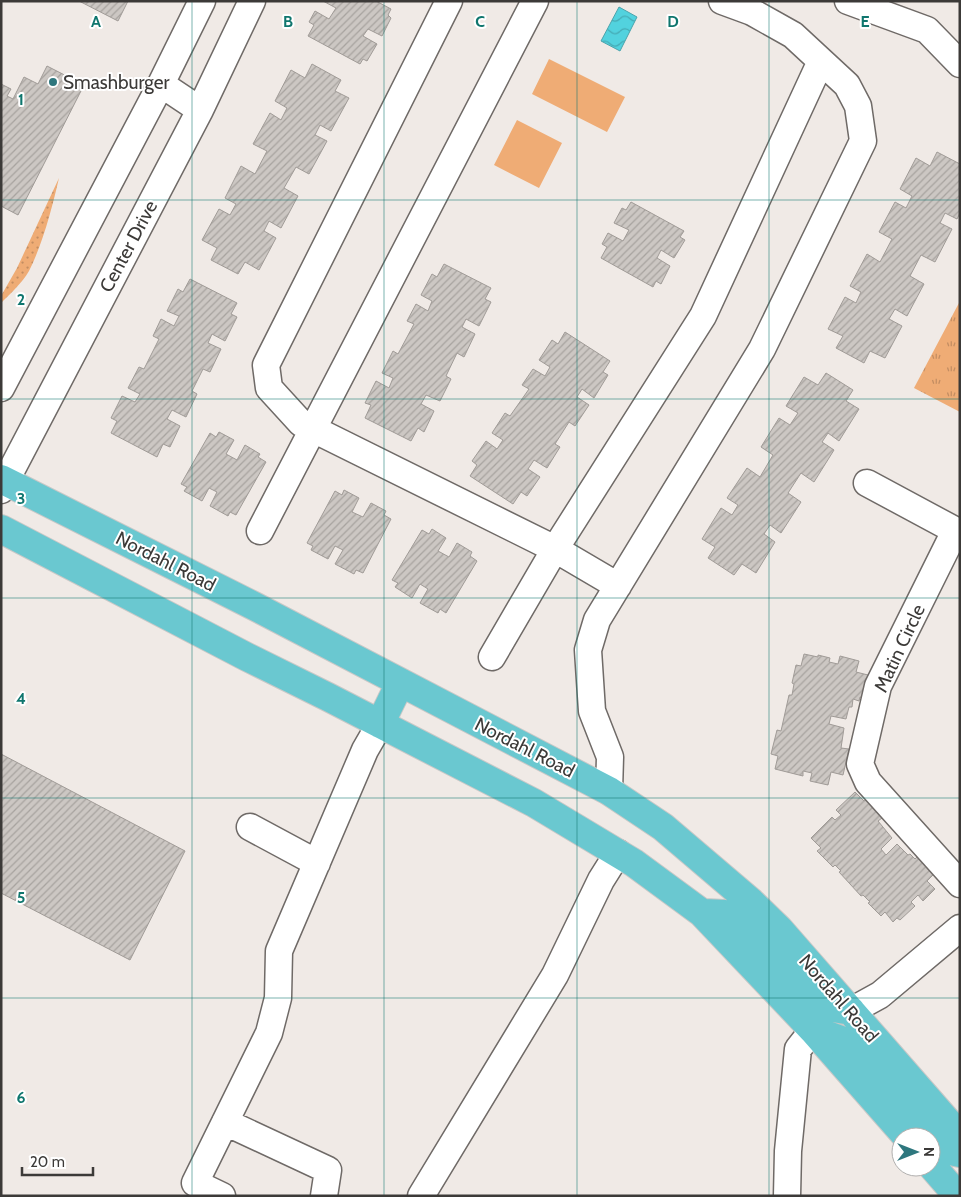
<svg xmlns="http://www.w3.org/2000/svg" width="961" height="1197" font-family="Cabin,sans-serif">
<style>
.grass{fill:url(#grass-tufts)}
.garden{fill:url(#garden-dots)}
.pitch{fill:#efac75}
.water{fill:url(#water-waves);stroke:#4ba4ac}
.building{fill:url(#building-hatch);stroke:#a09b97}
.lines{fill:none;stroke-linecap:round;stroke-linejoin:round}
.minor-casing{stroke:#6f6a67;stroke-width:29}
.major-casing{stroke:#c8c8c7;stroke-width:30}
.minor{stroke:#fff;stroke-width:26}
.major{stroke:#6ac8d0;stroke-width:28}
.grid{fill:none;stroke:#0f766e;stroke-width:1;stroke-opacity:0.55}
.poi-dot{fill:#2e777e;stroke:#fff;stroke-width:2}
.labels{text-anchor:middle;stroke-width:4;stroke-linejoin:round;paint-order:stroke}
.poi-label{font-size:19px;fill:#3c3a38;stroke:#fff;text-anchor:start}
.street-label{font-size:19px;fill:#3c3a38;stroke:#fff}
.grid-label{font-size:16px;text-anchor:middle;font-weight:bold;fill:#0f766e;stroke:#fff;stroke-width:4;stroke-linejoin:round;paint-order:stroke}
</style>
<defs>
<pattern id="grass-tufts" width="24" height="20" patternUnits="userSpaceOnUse" patternTransform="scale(1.25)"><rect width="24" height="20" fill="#efac75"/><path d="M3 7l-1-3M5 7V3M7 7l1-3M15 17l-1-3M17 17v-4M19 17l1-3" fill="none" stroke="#c38d61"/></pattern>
<pattern id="garden-dots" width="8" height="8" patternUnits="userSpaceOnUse" patternTransform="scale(1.25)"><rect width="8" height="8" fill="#efac75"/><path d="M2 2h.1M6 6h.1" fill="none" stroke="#c38d61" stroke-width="1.8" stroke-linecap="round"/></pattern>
<pattern id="water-waves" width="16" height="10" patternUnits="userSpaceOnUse" patternTransform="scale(1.25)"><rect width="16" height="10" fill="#52d2de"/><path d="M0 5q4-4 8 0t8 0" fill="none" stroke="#45abb5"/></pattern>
<pattern id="building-hatch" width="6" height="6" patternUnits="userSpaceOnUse" patternTransform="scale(1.25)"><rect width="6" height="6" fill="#ccc7c3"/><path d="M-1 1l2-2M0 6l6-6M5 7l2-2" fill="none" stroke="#a7a39f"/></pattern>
</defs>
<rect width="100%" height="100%" fill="#f0eae6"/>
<!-- grass -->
<path class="grass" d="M 960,301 L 960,412 L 914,388 Z"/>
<!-- garden -->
<path class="garden" d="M 59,178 C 52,208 43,243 29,271 C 22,283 11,293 1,303 L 1,296 L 17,268 Z"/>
<!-- pitch -->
<path class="pitch" d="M 549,59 L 625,97 L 607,132 L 532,94 Z
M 517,120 L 562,143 L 539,188 L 494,165 Z"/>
<!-- water -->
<path class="water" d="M 619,7 L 637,17 L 620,51 L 601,41 Z"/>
<!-- building -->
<path class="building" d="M 79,1 L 128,1 L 118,21 Z
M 323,1 L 376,1 L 391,9 L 388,15 L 391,18 L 382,36 L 368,29 L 363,36 L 377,44 L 367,61 L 363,59 L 360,64 L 308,36 L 314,25 L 309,22 L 315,11 L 329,19 L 336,8 Z
M 312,64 L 341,80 L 335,91 L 349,98 L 331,131 L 320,125 L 315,135 L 327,141 L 309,174 L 296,167 L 284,188 L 298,196 L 281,228 L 269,221 L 264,231 L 276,238 L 259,270 L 245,262 L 238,274 L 211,260 L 217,248 L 202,240 L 219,209 L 230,215 L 236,204 L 225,198 L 241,166 L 255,174 L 267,151 L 253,144 L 270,113 L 281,120 L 287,108 L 275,101 L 291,70 L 305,78 Z
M 47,66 L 84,85 L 18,215 L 1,206 L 1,84 L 11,89 L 7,96 L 13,99 L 24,77 L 38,84 Z
M 937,152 L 960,164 L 960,213 L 957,219 L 945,213 L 940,223 L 952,229 L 935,262 L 921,255 L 910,276 L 924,284 L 907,316 L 895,309 L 889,319 L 902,326 L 885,358 L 870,351 L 864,363 L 836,348 L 843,336 L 828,329 L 845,297 L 856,303 L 861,292 L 850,286 L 867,254 L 880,262 L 892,239 L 879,232 L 895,202 L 906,208 L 912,196 L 900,189 L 916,158 L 930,166 Z
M 631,202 L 684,231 L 680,237 L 685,240 L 674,258 L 661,250 L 657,258 L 670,266 L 661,284 L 656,281 L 653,287 L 601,258 L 607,247 L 602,244 L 608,233 L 623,241 L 629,230 L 614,223 L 622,208 L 626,210 Z
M 444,264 L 491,288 L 485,299 L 491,302 L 479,326 L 466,319 L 462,327 L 475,334 L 464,357 L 457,353 L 446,376 L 451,379 L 440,401 L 426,395 L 421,404 L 434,411 L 424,432 L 418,428 L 411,441 L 365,418 L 371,405 L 365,403 L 376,381 L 389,388 L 393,378 L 382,373 L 393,351 L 398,354 L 414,324 L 407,321 L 416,304 L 428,311 L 432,301 L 421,295 L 432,274 L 437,277 Z
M 190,279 L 237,303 L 231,314 L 237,317 L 225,341 L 212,334 L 208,343 L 221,349 L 210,372 L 203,369 L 192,391 L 197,394 L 186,417 L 172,410 L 167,419 L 180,426 L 170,447 L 163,444 L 157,457 L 111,433 L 117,421 L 111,418 L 122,396 L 135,402 L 140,394 L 128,388 L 139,367 L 144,369 L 159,339 L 153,336 L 161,319 L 174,326 L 179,316 L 167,311 L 178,289 L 183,292 Z
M 565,332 L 610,361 L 603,372 L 608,375 L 594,398 L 582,389 L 577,397 L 589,405 L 575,426 L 569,422 L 555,444 L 560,447 L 547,468 L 534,460 L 528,469 L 540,477 L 527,496 L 521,492 L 513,504 L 470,476 L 477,465 L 472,461 L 486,441 L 497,449 L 503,440 L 492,433 L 505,413 L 510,416 L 529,389 L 522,385 L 533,369 L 545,376 L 550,367 L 539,360 L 552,340 L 558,344 Z
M 826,373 L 853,390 L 846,401 L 859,409 L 839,441 L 828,433 L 822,442 L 834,450 L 814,482 L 801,473 L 788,493 L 801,502 L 781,533 L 770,525 L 764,534 L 775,542 L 756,573 L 742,564 L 734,575 L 708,558 L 715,547 L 702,539 L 721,508 L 732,515 L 738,505 L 727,498 L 747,468 L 760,477 L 773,455 L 761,447 L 779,418 L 790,425 L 798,413 L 786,406 L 804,377 L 818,385 Z
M 219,432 L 234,440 L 226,454 L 237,460 L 245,445 L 260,454 L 258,457 L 266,462 L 236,515 L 230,512 L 228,516 L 210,506 L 217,492 L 209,488 L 202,501 L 184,491 L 187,487 L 181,484 L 210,433 L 216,437 Z
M 344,490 L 359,498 L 352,512 L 363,517 L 371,503 L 386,511 L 384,515 L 391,519 L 363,573 L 356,570 L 354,574 L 335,564 L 343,550 L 335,546 L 328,559 L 311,550 L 313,546 L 307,543 L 335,491 L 342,495 Z
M 432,529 L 446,538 L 438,551 L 449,557 L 457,543 L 472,552 L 470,556 L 477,561 L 446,613 L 440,609 L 438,613 L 420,603 L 428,589 L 420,584 L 412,598 L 395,587 L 398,583 L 392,580 L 422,530 L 429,534 Z
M 804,654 L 818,657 L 818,655 L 830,658 L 829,662 L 838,664 L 840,656 L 859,661 L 856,672 L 868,675 L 863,698 L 860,697 L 859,701 L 853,699 L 852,707 L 849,707 L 846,719 L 831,716 L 829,724 L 844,728 L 841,748 L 849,749 L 843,775 L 831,772 L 828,785 L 810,781 L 812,773 L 803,771 L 803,776 L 775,769 L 778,756 L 771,754 L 777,730 L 781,731 L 789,695 L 792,695 L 794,684 L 792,683 L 796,665 L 801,666 Z
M 1,754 L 185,851 L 130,960 L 1,893 Z
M 855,792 L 864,801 L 867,799 L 881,814 L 879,815 L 882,818 L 878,821 L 892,838 L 881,849 L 886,855 L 897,844 L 908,855 L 910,854 L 915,859 L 918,856 L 936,872 L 927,881 L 935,889 L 923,901 L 918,895 L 911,902 L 915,906 L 900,920 L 897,918 L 893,922 L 885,912 L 881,916 L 868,903 L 870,902 L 863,895 L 861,896 L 839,872 L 841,871 L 835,865 L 833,867 L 817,851 L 821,848 L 811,838 L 832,817 L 835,820 L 841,815 L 836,810 Z"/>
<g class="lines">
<defs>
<path id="minor" d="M 449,1 L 266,365 L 269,388 L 301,423 L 555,549 L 703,316 L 821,61
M 848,1 L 927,30 L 960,64
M 161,84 L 200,110
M 1,388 L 161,84 L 202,1
M 867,483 L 960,533
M 1,490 L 200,110 L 252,1
M 260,531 L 535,1
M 955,531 L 878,686 L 860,764 L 868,782 L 960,884
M 492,657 L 555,549 L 618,586
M 609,791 L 610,757 L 592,711 L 588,650 L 597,620 L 762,349 L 863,141 L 858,106 L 847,85 L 793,35 L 752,12 L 722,1
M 250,827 L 317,863
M 851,1011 L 880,995 L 960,928
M 225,1122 L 328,1170 L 324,1196
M 222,1196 L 195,1183 L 269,1033 L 278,998 L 279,951 L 365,750 L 380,724
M 421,1196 L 555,975 L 601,880 L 618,853
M 787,1196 L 788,1151 L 798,1049 L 813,1030"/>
<path id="major" d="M 1,479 L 254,606 L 609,791 L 663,827 L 751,902 L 779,929 L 960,1136
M 1,529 L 247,657 L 328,697 L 534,803 L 634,863 L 702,913 L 813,1030 L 907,1137
M 380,724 L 400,683
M 704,913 L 725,914 L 743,926 L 816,1005 L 851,1011
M 816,1031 L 860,1047 L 942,1149 L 960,1153
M 931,1165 L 958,1196"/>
</defs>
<!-- minor casing -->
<use href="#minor" class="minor-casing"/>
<!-- major casing -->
<use href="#major" class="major-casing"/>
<!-- minor -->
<use href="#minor" class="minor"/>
<!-- major -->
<use href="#major" class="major"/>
</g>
<!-- grid -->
<path class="grid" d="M 192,1 L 192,1196M 384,1 L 384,1196M 577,1 L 577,1196M 769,1 L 769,1196M 1,200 L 960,200M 1,399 L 960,399M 1,598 L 960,598M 1,798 L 960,798M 1,998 L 960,998"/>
<!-- markers -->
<circle class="poi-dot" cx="53" cy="82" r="5"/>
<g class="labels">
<!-- poi labels -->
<g class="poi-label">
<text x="63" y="89">Smashburger</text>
</g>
<!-- street labels -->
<g class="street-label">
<text transform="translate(128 246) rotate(-62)" y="7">Center Drive</text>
<text transform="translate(166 561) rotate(27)" y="7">Nordahl Road</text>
<text transform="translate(899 648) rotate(-65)" y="7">Matin Circle</text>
<text transform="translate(525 747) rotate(27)" y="7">Nordahl Road</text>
<text transform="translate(839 998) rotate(49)" y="7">Nordahl Road</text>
</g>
</g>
<g class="grid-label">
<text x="96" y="27">A</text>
<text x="288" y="27">B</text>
<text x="480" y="27">C</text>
<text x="673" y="27">D</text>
<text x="865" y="27">E</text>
<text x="21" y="105">1</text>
<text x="21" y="305">2</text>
<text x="21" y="504">3</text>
<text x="21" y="704">4</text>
<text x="21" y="903">5</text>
<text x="21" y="1103">6</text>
</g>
<!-- border -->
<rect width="961" height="1197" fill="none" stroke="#3c3a38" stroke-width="5"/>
<!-- north arrow -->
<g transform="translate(916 1152) rotate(90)"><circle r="24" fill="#ffffff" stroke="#b1b0af"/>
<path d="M0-4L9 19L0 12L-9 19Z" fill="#2e777e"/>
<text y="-8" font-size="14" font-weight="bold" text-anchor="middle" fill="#3c3a38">N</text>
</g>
<!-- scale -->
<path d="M22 1167v8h71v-8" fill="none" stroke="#3c3a38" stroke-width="2.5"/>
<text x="30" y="1167" font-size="15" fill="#3c3a38" stroke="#ffffff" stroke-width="4" paint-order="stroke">20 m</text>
</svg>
